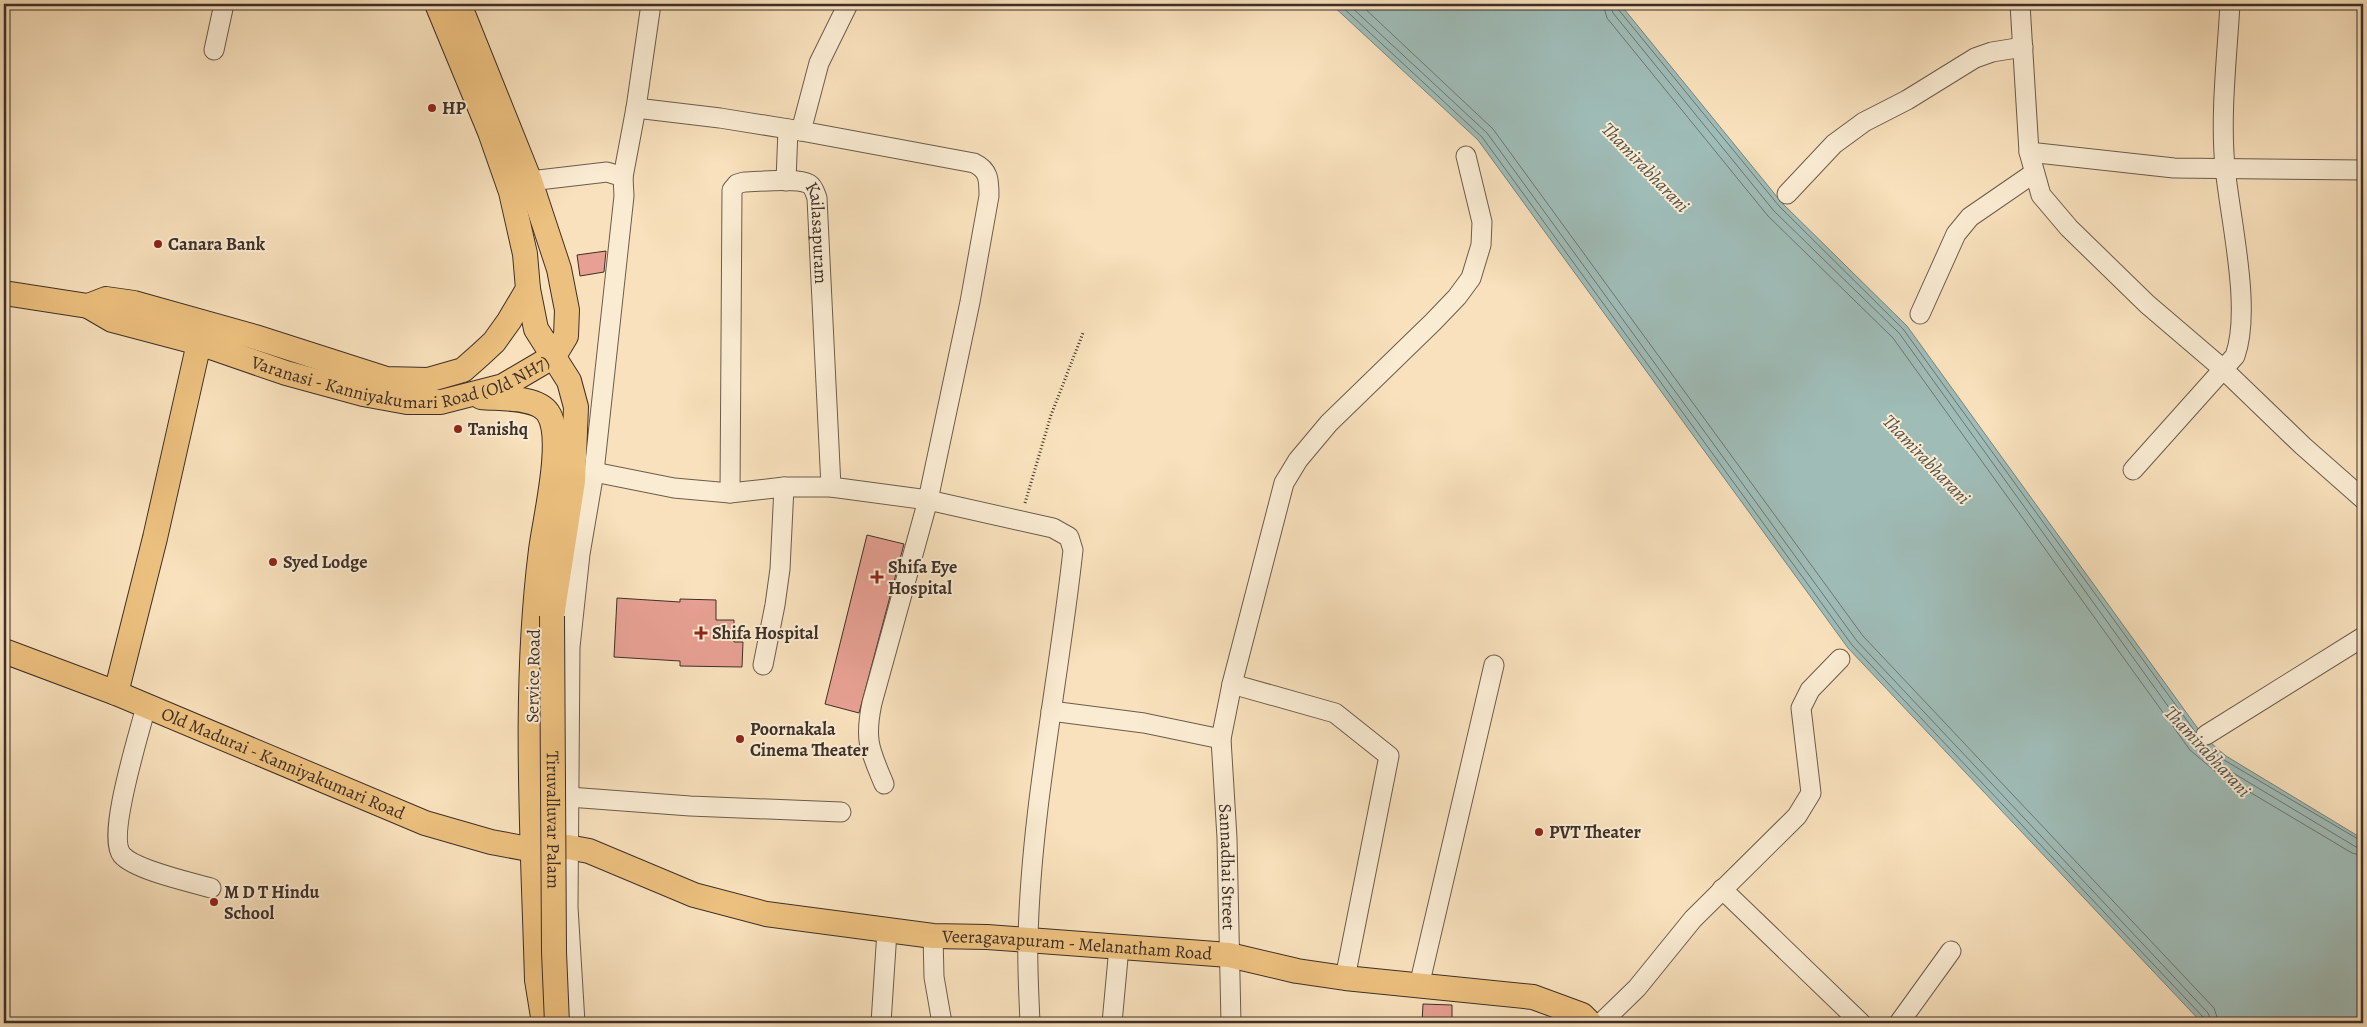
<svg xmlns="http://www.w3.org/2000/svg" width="2367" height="1027" font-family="Alegreya,serif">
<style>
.water{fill:#9fbcb7;stroke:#78847e}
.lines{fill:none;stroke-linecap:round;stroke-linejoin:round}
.shore{stroke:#6e7670;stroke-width:1}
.building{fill:#e7a093;stroke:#3e2f28}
.minor-casing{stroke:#6c5c4d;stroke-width:21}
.major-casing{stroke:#3e2f28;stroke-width:26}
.path{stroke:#3e2f28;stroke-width:3;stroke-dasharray:1 2.5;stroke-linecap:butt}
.minor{stroke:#faecd3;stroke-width:19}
.major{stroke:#ecc07e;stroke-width:24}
.major-bridge-casing{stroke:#3e2f28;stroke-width:26;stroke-linecap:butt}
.major-bridge{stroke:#ecc07e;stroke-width:24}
.poi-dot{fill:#8f2418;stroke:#faecd3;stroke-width:2}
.labels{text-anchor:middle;stroke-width:4;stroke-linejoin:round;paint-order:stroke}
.poi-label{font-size:18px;font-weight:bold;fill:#3e2f28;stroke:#faecd3;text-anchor:start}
.street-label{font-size:18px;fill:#3e2f28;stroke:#faecd3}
.water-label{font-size:19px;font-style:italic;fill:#56524c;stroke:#faecd3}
</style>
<rect width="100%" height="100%" fill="#f8e1bc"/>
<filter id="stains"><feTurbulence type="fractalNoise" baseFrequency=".004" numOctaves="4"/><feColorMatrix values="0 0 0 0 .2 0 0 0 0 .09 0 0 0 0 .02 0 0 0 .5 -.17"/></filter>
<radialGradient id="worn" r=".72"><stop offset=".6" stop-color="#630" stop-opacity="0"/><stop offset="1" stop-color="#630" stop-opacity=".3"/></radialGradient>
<!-- water -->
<path class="water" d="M 1331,4 L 1620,4 L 1782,203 L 1907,326 L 2204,737 L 2226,756 L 2363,839 L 2363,1023 L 2202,1023 L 1848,648 L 1478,140 Z"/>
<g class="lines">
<!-- shore -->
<path class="shore" d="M 1339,4 L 1482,137 L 1852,645 L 2204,1018 L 2205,1023
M 1348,4 L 1487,133 L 1857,641 L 2208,1013 L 2212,1023
M 1360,4 L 1493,129 L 1863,636 L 2214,1008 L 2219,1023
M 1603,4 L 1607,18 L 1768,216 L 1893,338 L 2190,750 L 2216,772 L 2352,853 L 2363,856
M 1610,4 L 1613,13 L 1774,211 L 1899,333 L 2196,745 L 2220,765 L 2356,847 L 2363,849
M 1617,4 L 1618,9 L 1779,206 L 1903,329 L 2196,733
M 2207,746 L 2224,760 L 2363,842"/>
</g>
<!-- building -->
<path class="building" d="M 606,251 L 604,272 L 580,276 L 577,255 Z
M 867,535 L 904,544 L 859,713 L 825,704 Z
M 617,598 L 680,602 L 680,599 L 716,600 L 716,620 L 734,620 L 734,642 L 743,642 L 742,667 L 680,666 L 680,661 L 614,657 Z
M 1423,1004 L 1452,1005 L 1452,1023 L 1422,1023 Z"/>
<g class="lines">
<defs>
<g id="minor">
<path d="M 651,4 L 636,108 L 720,118 L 801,131"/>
<path d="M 2020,4 L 2029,152 L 2041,195 L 2069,228 L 2147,304 L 2223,369 L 2303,446 L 2363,499"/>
<path d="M 214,50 L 224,4"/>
<path d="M 2029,152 L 2174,168 L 2363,170"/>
<path d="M 623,177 L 636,108"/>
<path d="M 530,181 L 607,172 L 623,177 L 624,196 L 594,472 L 580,554 L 570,647 L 568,907 L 575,1023"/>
<path d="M 786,181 L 788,129"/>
<path d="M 1787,194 L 1834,144 L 1864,122 L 1907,100 L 1975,58 L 1992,52 L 2023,47"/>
<path d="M 1920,314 L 1956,234 L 1970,217 L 2034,173"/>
<path d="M 2133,470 L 2235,356 C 2252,309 2230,219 2225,167 C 2220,113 2227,58 2230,4"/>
<path d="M 594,472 L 674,488 L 730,493 L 784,487 L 831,487 L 928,500 L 970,302 L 989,196 C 989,180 989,170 974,163 L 801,131 L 819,63 L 848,4"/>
<path id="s1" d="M 730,493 L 732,190 L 737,184 L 744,182 C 759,182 797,177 809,184 C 814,187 815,193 817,198 L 831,487"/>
<path d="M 763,665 L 775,605 L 780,569 L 784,487"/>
<path d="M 1232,684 L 1335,713 L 1389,756 L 1345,978"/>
<path d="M 146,706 C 140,732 106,836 122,855 C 135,870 190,882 211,888"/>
<path d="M 1051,711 L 1144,723 L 1221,739 L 1232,684 L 1284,483 L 1298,460 L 1329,423 L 1433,322 L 1457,297 L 1471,278 L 1481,245 L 1482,222 L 1466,156"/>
<path d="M 2206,735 L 2363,637"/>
<path id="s2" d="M 1221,739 L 1227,838 L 1231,1023"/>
<path d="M 884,784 C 870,750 864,741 872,703 L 928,500 L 1053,528 L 1069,537 L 1073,550 C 1059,680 1031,809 1028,939 C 1027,967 1029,995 1030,1023"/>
<path d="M 569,797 L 690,806 L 841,812"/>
<path d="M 1722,889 L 1861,1023"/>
<path d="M 933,936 L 934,977 L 942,1023"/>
<path d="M 1419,986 L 1494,665"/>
<path d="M 881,1023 L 887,931"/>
<path d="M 1112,1023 L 1119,947"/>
<path d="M 1601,1023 L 1637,988 L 1693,919 L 1797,816 L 1811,793 L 1801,708 L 1810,690 L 1840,659"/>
<path d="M 1899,1023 L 1951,951"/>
</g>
<g id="major">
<path d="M 528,289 L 536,329 L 569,381 L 576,407 L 573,481 L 552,616"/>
<path id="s3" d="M 4,293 L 88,306 L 112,320 L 199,343 L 286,373 L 363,394 L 407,402 L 441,402 L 503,386 L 554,356 L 566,336 L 567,310 L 559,269 L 530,181 L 459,4"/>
<path d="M 88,306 L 106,299 L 134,303 L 255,337 L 386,379 L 428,380 L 463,370 L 480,355 L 494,342 L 509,321 L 528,289 L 525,254 L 511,192 L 490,132 L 437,4"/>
<path d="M 481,397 C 499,399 537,396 548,413 C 565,438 545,518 541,550 C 523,692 533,837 537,980 L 544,1023"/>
<path id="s4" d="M 4,651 L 116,693 L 425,823 L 491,842 L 534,850 L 568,847 L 589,851 L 694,895 L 766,914 L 933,936 L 987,937 L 1229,955 L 1297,971 L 1345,978 L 1533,997 L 1582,1015 L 1590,1023"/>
<path d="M 116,693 L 155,538 L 199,343"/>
</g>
</defs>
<!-- minor casing -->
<use href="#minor" class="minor-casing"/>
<!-- major casing -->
<use href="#major" class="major-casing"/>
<!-- path -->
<path class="path" d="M 1025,503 L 1051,415 L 1083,333"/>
<!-- minor -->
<use href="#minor" class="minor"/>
<!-- major -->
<use href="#major" class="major"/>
<defs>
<g id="major-bridge">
<path id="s5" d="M 552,616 L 554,952 L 557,1023"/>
</g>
</defs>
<!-- major-bridge casing -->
<use href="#major-bridge" class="major-bridge-casing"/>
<!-- major-bridge -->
<use href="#major-bridge" class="major-bridge"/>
</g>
<!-- markers -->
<g class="poi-dot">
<circle cx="432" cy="108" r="5"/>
<circle cx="158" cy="244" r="5"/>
<circle cx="458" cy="429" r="5"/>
<circle cx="273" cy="562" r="5"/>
<path d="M874.5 569.5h5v5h5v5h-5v5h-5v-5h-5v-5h5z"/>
<path d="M698.5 625.5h5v5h5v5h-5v5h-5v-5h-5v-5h5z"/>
<circle cx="740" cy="739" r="5"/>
<circle cx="1539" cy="832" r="5"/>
<circle cx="214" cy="902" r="5"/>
</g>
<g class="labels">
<!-- poi labels -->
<g class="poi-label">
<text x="442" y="114">HP</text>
<text x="168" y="250">Canara Bank</text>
<text x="468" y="435">Tanishq</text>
<text x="283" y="568">Syed Lodge</text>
<text x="888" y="573">Shifa Eye<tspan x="888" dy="21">Hospital</tspan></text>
<text x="712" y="639">Shifa Hospital</text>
<text x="750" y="735">Poornakala<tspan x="750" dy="21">Cinema Theater</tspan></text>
<text x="1549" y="838">PVT Theater</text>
<text x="224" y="898">M D T Hindu<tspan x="224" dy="21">School</tspan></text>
</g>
<!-- street labels -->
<g class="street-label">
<text dy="6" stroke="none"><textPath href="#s1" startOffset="435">Kailasapuram</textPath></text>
<text dy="6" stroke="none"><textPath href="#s3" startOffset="414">Varanasi - Kanniyakumari Road (Old NH7)</textPath></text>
<text transform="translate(533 676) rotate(-89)" y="6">Service Road</text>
<text dy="6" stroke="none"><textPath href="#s4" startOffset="301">Old Madurai - Kanniyakumari Road</textPath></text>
<text dy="6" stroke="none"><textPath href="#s5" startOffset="204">Tiruvalluvar Palam</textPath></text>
<text dy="6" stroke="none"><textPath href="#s2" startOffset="128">Sannadhai Street</textPath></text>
<text dy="6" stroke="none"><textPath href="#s4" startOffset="1124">Veeragavapuram - Melanatham Road</textPath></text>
</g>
<!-- water labels -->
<g class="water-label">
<text transform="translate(1646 167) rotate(46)" y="7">Thamirabharani</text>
<text transform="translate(1927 459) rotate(46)" y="7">Thamirabharani</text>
<text transform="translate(2208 751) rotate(47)" y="7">Thamirabharani</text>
</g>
</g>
<!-- margin -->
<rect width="2367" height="1027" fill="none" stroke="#f8e1bc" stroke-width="20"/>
<rect x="5" y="5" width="2357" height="1017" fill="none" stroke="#3e2f28" stroke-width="2.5"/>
<rect x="10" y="10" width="2347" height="1007" fill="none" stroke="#3e2f28"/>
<rect width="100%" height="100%" filter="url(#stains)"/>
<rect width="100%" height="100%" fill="url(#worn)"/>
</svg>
